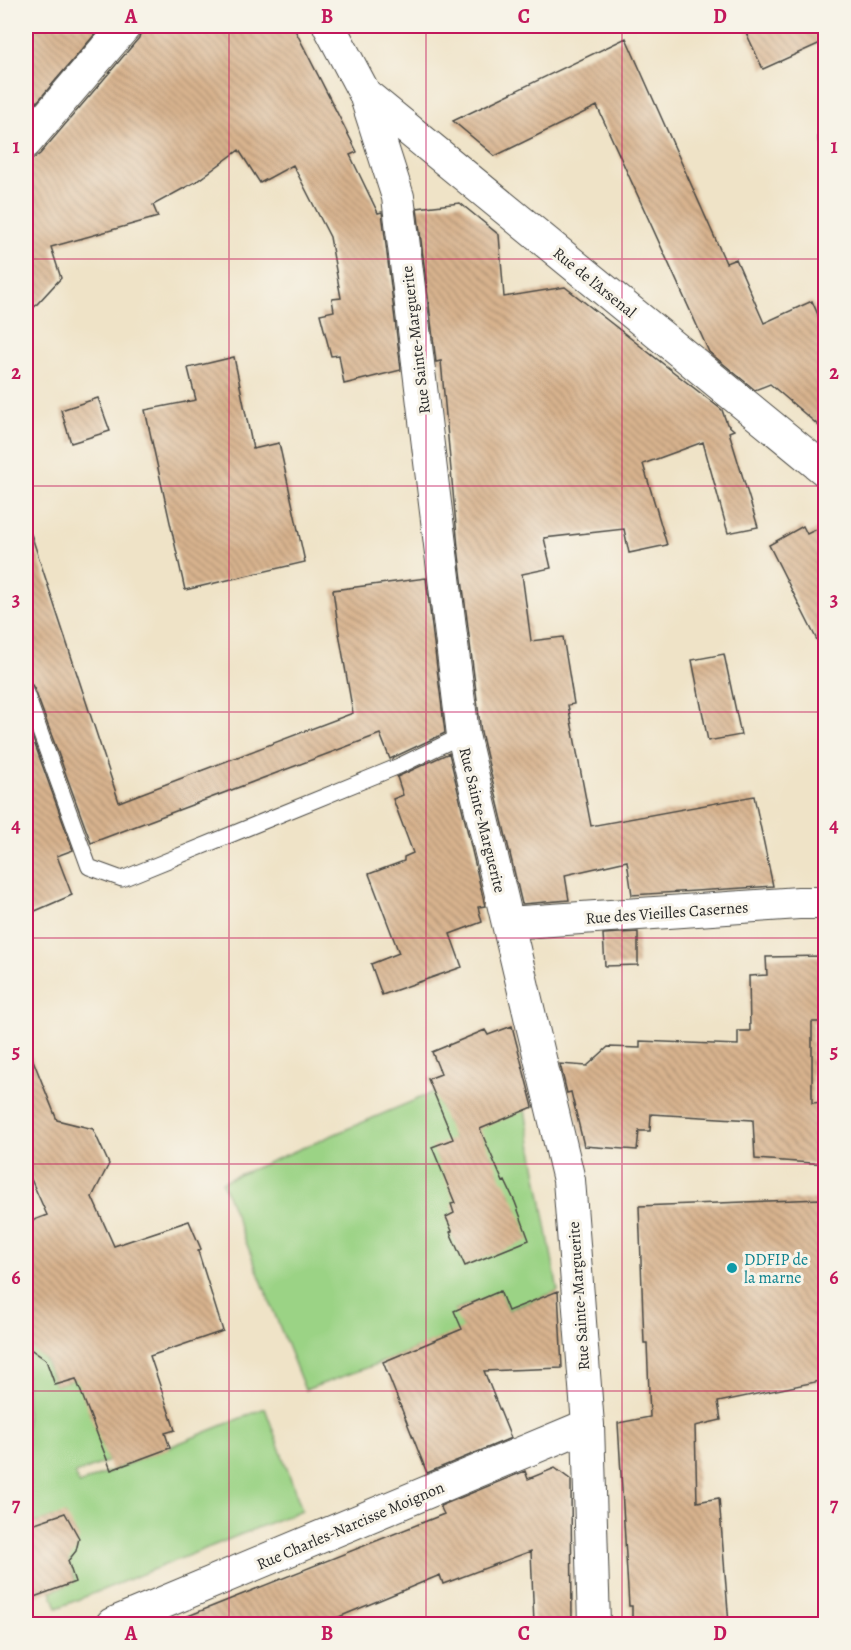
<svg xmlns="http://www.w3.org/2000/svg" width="851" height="1650" font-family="Alegreya,serif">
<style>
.green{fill:#9bd385;stroke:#637f58;stroke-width:1.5}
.building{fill:url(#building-back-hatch)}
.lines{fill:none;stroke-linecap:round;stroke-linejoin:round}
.lane-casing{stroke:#484742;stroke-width:17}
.street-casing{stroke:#484742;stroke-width:34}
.lane{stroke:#fff;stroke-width:15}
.street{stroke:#fff;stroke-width:32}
.grid{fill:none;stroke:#c2185b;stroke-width:1.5;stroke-opacity:0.55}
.culture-dot{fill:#0f9aa8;stroke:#f7f3e8;stroke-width:2}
.labels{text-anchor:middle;stroke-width:6;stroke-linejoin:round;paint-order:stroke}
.street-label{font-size:16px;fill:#2b2b2b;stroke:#f7f3e8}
.culture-label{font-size:16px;fill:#0d838f;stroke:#f7f3e8;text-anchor:start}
.neatline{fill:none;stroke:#c2185b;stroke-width:2}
.grid-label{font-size:20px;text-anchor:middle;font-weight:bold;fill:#c2185b}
</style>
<defs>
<pattern id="building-back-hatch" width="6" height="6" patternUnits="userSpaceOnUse" patternTransform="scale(1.5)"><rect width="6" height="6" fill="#d8b38e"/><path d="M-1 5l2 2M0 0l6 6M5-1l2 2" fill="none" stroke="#af9274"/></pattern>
</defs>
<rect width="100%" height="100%" fill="#f7f3e8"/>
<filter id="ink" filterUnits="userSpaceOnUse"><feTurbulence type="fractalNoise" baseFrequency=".0167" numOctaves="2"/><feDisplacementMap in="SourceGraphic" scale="12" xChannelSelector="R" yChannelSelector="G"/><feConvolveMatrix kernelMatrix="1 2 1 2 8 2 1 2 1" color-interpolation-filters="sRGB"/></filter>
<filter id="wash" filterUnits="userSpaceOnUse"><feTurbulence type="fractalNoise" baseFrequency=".008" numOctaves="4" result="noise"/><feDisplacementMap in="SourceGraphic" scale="24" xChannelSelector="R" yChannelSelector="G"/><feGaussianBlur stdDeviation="1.35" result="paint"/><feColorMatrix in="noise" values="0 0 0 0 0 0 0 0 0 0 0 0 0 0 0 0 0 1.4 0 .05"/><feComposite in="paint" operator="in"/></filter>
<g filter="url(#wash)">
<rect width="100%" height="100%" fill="#efe3c7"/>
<!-- green -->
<path class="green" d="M 434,1092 L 525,1110 L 558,1291 L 508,1310 L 500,1292 L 454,1310 L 467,1328 L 383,1362 L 305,1390 L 222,1182 Z
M 26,1343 L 29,1348 L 40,1348 L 55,1385 L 88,1375 L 116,1458 L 75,1474 L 79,1484 L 265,1408 L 302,1510 L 57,1608 L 51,1591 L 75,1582 L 55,1517 L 31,1524 L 26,1509 Z"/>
<g id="blocks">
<!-- building -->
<path class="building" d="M 26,26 L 102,26 L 26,115 Z
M 142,26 L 293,26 L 357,152 L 350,155 L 378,213 L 382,212 L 401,370 L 344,384 L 339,355 L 331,356 L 320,314 L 334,311 L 332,299 L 341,298 L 330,237 L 293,165 L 260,183 L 239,150 L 197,181 L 153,205 L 158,217 L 51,247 L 61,278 L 26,316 L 26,160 L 33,159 L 40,154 L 139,38 Z
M 743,26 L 825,26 L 825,41 L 763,69 Z
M 626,38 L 726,263 L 736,259 L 764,323 L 812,301 L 825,331 L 825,431 L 770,384 L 755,390 L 709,352 L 597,106 L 495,156 L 453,121 Z
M 460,203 L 499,235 L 504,297 L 565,287 L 722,410 L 727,424 L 734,430 L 729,432 L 758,527 L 728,533 L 703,442 L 643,464 L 667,545 L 629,553 L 624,529 L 544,538 L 551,568 L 522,574 L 531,641 L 563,637 L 574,704 L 568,705 L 591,826 L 754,796 L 773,886 L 632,895 L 627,861 L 565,875 L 569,900 L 522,904 L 481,732 L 458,547 L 441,361 L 436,362 L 417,208 Z
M 234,357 L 253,449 L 279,443 L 305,562 L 185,590 L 145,410 L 196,400 L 188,368 Z
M 98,398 L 110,431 L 71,443 L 61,410 Z
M 825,525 L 825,656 L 769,545 L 803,526 L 807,534 Z
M 31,534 L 119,802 L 353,713 L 339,633 L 333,590 L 426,578 L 445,733 L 390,759 L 380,734 L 91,843 L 35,690 L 32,685 L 26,684 L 26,535 Z
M 724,654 L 741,735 L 708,741 L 692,660 Z
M 26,720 L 73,850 L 57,856 L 72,895 L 26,915 Z
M 449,753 L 485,906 L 478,907 L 482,922 L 450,934 L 462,967 L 382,995 L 371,964 L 399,953 L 369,874 L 404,861 L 404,857 L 413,853 L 393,799 L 403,795 L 397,777 Z
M 638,932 L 638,965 L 605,966 L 603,934 Z
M 825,956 L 825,1022 L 812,1022 L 812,1103 L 825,1102 L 825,1164 L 755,1159 L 753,1120 L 651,1114 L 650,1131 L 639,1131 L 637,1150 L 584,1146 L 571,1092 L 567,1093 L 560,1064 L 587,1066 L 608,1047 L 640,1048 L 640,1041 L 738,1045 L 738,1031 L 750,1031 L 749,976 L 767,975 L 766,957 Z
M 512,1026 L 533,1107 L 480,1129 L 503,1182 L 505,1181 L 515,1202 L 529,1240 L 465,1266 L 450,1232 L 452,1231 L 446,1217 L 454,1213 L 451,1204 L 455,1203 L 432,1147 L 453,1139 L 428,1079 L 441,1074 L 432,1052 L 485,1030 L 488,1035 Z
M 27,1045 L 57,1120 L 93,1129 L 109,1164 L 92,1197 L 114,1246 L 189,1221 L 201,1249 L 198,1251 L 223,1331 L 150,1356 L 175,1430 L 165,1433 L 170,1448 L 111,1470 L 76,1379 L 55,1385 L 46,1360 L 29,1348 L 26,1339 L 26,1223 L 47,1215 L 26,1168 Z
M 821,1199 L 825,1380 L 718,1402 L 721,1420 L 695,1426 L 697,1502 L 719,1498 L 729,1624 L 632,1624 L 632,1606 L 629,1606 L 618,1423 L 650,1417 L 647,1343 L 644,1343 L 639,1206 Z
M 500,1291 L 508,1311 L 558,1291 L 562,1368 L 484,1371 L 511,1438 L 427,1473 L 383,1362 L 462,1329 L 454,1311 Z
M 555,1468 L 571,1480 L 572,1624 L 534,1624 L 531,1551 L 443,1584 L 440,1575 L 322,1624 L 173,1624 L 173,1622 L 444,1514 L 440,1506 L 525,1471 L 528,1479 Z
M 65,1513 L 79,1538 L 76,1551 L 68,1561 L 75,1582 L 26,1600 L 26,1526 Z"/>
</g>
</g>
<g filter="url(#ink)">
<use href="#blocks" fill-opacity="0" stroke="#484742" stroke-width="1.5"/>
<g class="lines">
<defs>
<path id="lane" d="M 826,136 L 826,141
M 26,693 L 89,867 L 122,879 L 399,766 L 463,735"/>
<path id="street" d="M 329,26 L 365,94 L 398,197 L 463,735 L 569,1180 L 588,1425 L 594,1624
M 365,94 L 826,471
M 26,142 L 125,26
M 508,923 L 799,903 L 826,903
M 112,1624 L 588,1425"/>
</defs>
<!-- lane casing -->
<use href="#lane" class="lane-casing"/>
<!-- street casing -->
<use href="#street" class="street-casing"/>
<!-- lane -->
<use href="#lane" class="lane"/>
<!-- street -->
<use href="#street" class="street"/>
</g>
</g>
<!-- grid -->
<path class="grid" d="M 229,26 L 229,1624M 426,26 L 426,1624M 622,26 L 622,1624M 26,259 L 826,259M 26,486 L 826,486M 26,712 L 826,712M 26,938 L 826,938M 26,1164 L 826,1164M 26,1391 L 826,1391"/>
<!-- markers -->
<circle class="culture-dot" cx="732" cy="1268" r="6"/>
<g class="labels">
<!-- street labels -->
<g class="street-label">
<text transform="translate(595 282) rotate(39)" y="6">Rue de l'Arsenal</text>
<text transform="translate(415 340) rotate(-97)" y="6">Rue Sainte-Marguerite</text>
<text transform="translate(483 820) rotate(76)" y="6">Rue Sainte-Marguerite</text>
<text transform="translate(667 912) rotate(-4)" y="6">Rue des Vieilles Casernes</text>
<text transform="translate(578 1296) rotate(-94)" y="6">Rue Sainte-Marguerite</text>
<text transform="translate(350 1525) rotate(-23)" y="6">Rue Charles-Narcisse Moignon</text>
</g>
<!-- culture labels -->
<g class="culture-label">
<text x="744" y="1265">DDFIP de<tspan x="744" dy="18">la marne</tspan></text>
</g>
</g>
<!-- margin -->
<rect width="851" height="1650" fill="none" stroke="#f7f3e8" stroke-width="66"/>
<rect x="33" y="33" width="785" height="1584" class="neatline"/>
<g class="grid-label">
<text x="131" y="23">A</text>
<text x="327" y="23">B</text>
<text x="524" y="23">C</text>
<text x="720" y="23">D</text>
<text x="16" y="153">1</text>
<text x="834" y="153">1</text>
<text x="16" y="379">2</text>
<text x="834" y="379">2</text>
<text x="16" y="606">3</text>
<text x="834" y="606">3</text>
<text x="16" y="832">4</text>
<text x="834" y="832">4</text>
<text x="16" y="1058">5</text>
<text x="834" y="1058">5</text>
<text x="16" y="1284">6</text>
<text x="834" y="1284">6</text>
<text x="16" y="1511">7</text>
<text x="834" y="1511">7</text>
<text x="131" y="1640">A</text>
<text x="327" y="1640">B</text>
<text x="524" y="1640">C</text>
<text x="720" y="1640">D</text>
</g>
</svg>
